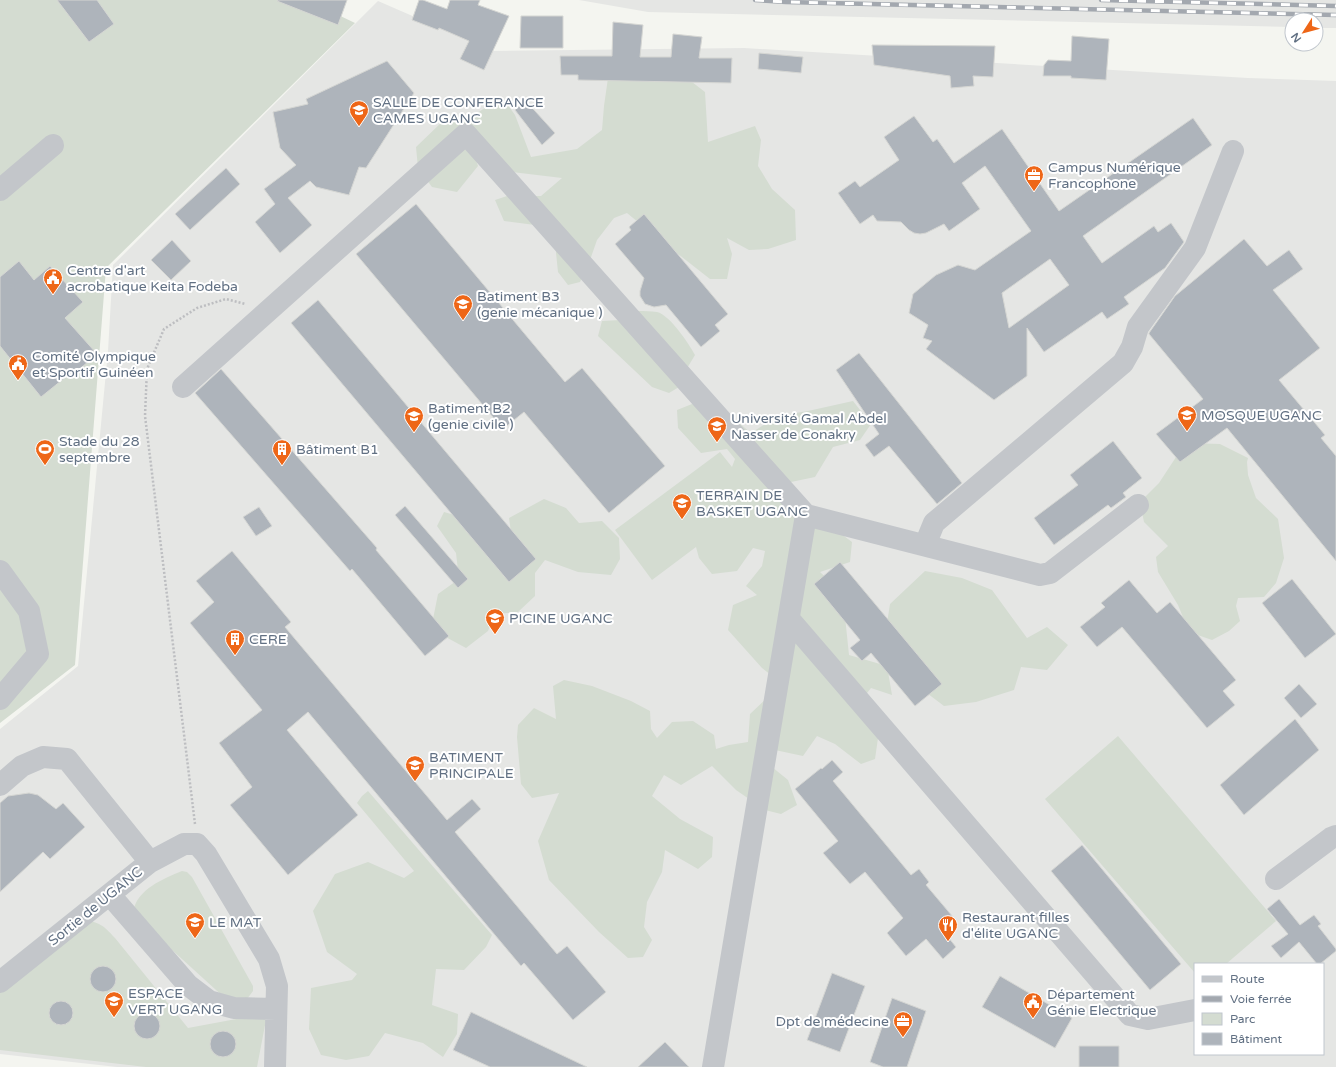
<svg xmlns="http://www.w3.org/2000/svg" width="1336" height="1067" font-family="'Varela Round',sans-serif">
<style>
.built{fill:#e5e6e4;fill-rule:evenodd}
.green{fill:#d4dcd1}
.building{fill:#aeb4bb;stroke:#d5d6d3;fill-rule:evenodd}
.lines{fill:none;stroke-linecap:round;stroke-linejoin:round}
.path{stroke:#bdbec1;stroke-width:2.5;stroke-dasharray:2 2;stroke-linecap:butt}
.minor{stroke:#c3c6ca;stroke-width:22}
.rail-casing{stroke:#a3a8af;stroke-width:4.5}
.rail{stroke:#fff;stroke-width:3;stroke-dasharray:9;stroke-linecap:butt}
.labels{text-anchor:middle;stroke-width:4;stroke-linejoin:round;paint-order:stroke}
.poi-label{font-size:14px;fill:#617083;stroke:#fff;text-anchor:start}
.street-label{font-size:14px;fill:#617083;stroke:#fff}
</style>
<rect width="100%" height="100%" fill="#f4f5f0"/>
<!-- built -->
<path class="built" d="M 579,0 L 1336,0 L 1336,28 L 1316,28 L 1316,20 L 1292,20 L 1292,27 L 648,12 Z
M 378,1 L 493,51 L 744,48 L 1248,78 L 1336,81 L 1336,1067 L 117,1067 L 0,1054 L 0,729 L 78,666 L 108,351 L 113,265 ZM 1195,964 L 1323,964 L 1323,1054 L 1195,1054 Z"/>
<!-- green -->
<path class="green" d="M 0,0 L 307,0 L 355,23 L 106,268 L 75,665 L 0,723 Z
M 679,72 L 705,92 L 708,142 L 755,126 L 761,140 L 758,166 L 772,189 L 795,210 L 796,240 L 768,249 L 749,250 L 727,238 L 732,254 L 727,279 L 710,279 L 650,232 L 627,213 L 614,218 L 597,240 L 590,260 L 580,282 L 568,285 L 558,272 L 555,243 L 535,225 L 504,221 L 495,200 L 507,196 L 541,196 L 562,178 L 512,172 L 474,154 L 478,166 L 457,192 L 432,187 L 418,168 L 416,147 L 443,121 L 474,115 L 502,97 L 515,115 L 531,157 L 577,149 L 602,130 L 604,106 L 608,78 Z
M 638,311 C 644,311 651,311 657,312 C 670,315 689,344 695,355 L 686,370 L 679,387 L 669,393 L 652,387 L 598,336 L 602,321 L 621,320 Z
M 853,401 L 871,424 L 860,440 L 833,447 L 815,477 L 791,482 L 777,491 L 820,518 L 852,542 L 850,562 L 820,572 L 840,591 L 844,607 L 849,655 L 887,666 L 892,695 L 871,688 L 863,698 L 878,738 L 875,759 L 861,764 L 835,744 L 817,736 L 803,756 L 775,750 L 772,767 L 788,780 L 797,805 L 781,814 L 765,810 L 736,790 L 712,766 L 681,785 L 664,775 L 652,796 L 680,819 L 713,837 L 712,857 L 698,869 L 665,850 L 662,872 L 647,902 L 644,927 L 652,940 L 643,957 L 628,958 L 599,932 L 549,880 L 538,841 L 559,793 L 532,798 L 521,784 L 517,737 L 518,725 L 534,708 L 556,719 L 553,686 L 564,680 L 592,686 L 631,701 L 650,711 L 651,729 L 657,738 L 672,722 L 693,721 L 714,735 L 716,749 L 729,745 L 748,742 L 750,714 L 770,695 L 785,686 L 762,668 L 728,630 L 733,605 L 757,595 L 746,586 L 762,566 L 765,551 L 753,548 L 737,571 L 712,574 L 699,558 L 696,547 L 652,580 L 615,530 L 720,452 L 732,467 L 735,459 L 727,449 L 701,453 L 678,428 L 677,410 L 692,404 L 721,408 L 751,433 L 778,416 L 808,411 Z
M 1188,443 L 1220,444 L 1248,458 L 1247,462 L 1248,475 L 1256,498 L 1278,519 L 1284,558 L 1276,583 L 1264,597 L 1238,598 L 1236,606 L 1240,621 L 1229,631 L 1212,640 L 1189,632 L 1178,605 L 1158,572 L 1156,557 L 1168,546 L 1144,522 L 1140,502 L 1159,483 L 1180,451 Z
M 544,499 L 566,508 L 579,523 L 602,521 L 619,538 L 620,559 L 611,575 L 578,572 L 545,560 L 535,573 L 535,596 L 518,612 L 495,614 L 488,631 L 466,648 L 431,629 L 438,594 L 459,579 L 456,553 L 437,526 L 444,512 L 475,521 L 515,561 L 509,518 Z
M 925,571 L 962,578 L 992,590 L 1027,638 L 1047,627 L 1068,645 L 1047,670 L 1021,667 L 1014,690 L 976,702 L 944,706 L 911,681 L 885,636 L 890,604 Z
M 1118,736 L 1276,921 L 1226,964 L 1195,964 L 1195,973 L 1045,799 Z
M 368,791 L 492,935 L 486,947 L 464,970 L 436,969 L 432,1005 L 458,1014 L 457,1034 L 443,1057 L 423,1043 L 385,1033 L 369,1056 L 346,1060 L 321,1055 L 309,1029 L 311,988 L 352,980 L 357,974 L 327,952 L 313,911 L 335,874 L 368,862 L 404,878 L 414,871 L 357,803 L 362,796 Z
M 182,871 L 187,872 L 192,877 L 253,986 L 253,991 L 247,999 L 227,1000 L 137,918 L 133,912 C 137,889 163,879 182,871 Z
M 82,920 C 100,922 103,925 115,938 L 188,1028 L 247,1017 L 256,1013 L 266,1020 L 257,1067 L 146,1067 L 0,1050 L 0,992 Z"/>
<!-- building -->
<path class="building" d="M 57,0 L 97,0 L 114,24 L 89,42 Z
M 278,0 L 347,0 L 338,25 L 277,1 Z
M 419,0 L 423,0 L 447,9 L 450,0 L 480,0 L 478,5 L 509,16 L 484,70 L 460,59 L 469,41 L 439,28 L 438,30 L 412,20 Z
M 521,16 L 563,16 L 563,48 L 520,48 Z
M 613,22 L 643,25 L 640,57 L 671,57 L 673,34 L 702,37 L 699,58 L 732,58 L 731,83 L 578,80 L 578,75 L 561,75 L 560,56 L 612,56 Z
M 1072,36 L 1109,39 L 1106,80 L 1071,78 L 1071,76 L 1043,76 L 1044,65 L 1048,60 L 1071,61 Z
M 872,45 L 995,46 L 993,77 L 973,76 L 974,86 L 951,88 L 950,76 L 874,65 Z
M 759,53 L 803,57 L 801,73 L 758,69 Z
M 387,61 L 414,93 L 366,168 L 359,167 L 349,195 L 316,187 L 310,181 L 288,198 L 312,225 L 280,253 L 255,222 L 275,204 L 264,189 L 296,165 L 280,148 L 273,112 L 308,104 L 306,99 Z
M 525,100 L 555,133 L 542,145 L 515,110 Z
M 914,116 L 933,142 L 937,139 L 954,163 L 1002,129 L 1059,211 L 1193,118 L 1212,145 L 1083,236 L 1102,263 L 1154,226 L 1158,232 L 1171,223 L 1184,242 L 1165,268 L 1124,297 L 1129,304 L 1107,319 L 1102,312 L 1044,352 L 1027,328 L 1027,376 L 994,400 L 926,349 L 932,341 L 923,338 L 928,325 L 909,313 L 913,294 L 936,275 L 958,265 L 975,270 L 1031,231 L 985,166 L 962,183 L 980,209 L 949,231 L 944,224 L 926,233 L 920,234 L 914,233 L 909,230 L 901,222 L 877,221 L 873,215 L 860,224 L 838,193 L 855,181 L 860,187 L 899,160 L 884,137 ZM 1050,259 L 1069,285 L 1009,328 L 1002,293 Z
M 226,168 L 240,184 L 190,230 L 175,214 Z
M 416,204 L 565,382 L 582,368 L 665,466 L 609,513 L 524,412 L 503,429 L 356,254 Z
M 644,214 L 728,314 L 715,325 L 720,331 L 701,347 L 666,305 L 654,307 L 645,304 L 640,296 L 640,291 L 644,278 L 615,244 L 631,230 L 629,227 Z
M 1244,239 L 1267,266 L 1289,250 L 1303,269 L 1273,290 L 1320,348 L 1279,380 L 1325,435 L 1321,438 L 1336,456 L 1336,561 L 1227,428 L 1180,462 L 1156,434 L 1203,399 L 1149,334 L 1149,333 L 1175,296 Z
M 172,240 L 191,261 L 171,280 L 151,260 Z
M 19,261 L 34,280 L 50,266 L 83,302 L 65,318 L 97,354 L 74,374 L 72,372 L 41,397 L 0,346 L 0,277 Z
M 318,300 L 536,559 L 509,582 L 291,323 Z
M 859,353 L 962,483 L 937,504 L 889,446 L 874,457 L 865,445 L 879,434 L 836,370 Z
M 221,369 L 377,548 L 376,550 L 449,636 L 425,656 L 352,569 L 350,571 L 195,393 Z
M 1113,441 L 1142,478 L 1123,493 L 1126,497 L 1111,508 L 1108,505 L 1054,545 L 1034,518 L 1078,485 L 1070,475 Z
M 405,506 L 468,579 L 458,588 L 395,515 Z
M 259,507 L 272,526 L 256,536 L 243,517 Z
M 232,551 L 291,622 L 285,627 L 447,820 L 472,799 L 481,809 L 455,832 L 557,954 L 567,946 L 606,992 L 573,1020 L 524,963 L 521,966 L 308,712 L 287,730 L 358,815 L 288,875 L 230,805 L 252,787 L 219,743 L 262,710 L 190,623 L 214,602 L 196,581 Z
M 840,562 L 942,684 L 915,706 L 871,653 L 862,661 L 850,648 L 860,640 L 814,584 Z
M 1292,579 L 1336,634 L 1305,658 L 1262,603 Z
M 1129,580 L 1157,613 L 1170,602 L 1236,680 L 1223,691 L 1235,705 L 1207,728 L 1122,627 L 1097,647 L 1080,627 L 1105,607 L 1101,603 Z
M 1299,684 L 1317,704 L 1301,718 L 1284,698 Z
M 1295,719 L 1319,750 L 1244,815 L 1220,785 Z
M 832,760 L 843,772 L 833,781 L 911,875 L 919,869 L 929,882 L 926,885 L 953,917 L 940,927 L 956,947 L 943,959 L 926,939 L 906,956 L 887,933 L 903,918 L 865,872 L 850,884 L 823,853 L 838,841 L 795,789 L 821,768 L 822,769 Z
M 29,793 L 38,795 L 56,809 L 63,803 L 85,827 L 50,859 L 43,852 L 0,892 L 0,803 L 8,796 Z
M 1082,845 L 1181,964 L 1150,990 L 1051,871 Z
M 1279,899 L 1300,925 L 1314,915 L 1321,924 L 1318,926 L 1336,949 L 1336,951 L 1320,964 L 1317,964 L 1299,942 L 1281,958 L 1271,946 L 1288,934 L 1267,909 Z
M90 979a13 13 0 1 1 26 0a13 13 0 1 1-26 0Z
M 832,973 L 865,986 L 840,1052 L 807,1040 Z
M 1000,976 L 1072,1018 L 1055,1048 L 982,1007 Z
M 892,998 L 926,1011 L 907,1067 L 883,1067 L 870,1062 Z
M49 1013a12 12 0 1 1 24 0a12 12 0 1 1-24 0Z
M 471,1012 L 587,1067 L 490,1067 L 453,1050 Z
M134 1026a13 13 0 1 1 26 0a13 13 0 1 1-26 0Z
M210 1044a13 13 0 1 1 26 0a13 13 0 1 1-26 0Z
M 665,1042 L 689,1067 L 638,1067 Z
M 1079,1046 L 1119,1046 L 1119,1067 L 1079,1067 Z"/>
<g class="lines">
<!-- path -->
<path class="path" d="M 195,824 L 145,416 L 147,369 L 164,329 L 197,308 L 226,299 L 245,304"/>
<!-- minor -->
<path class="minor" d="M 0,190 L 53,145
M 183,387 L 466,134 L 806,515 L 713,1067
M 806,515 L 1040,575 L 1050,573 L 1138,505
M 925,545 L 934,523 L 1123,363 L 1132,347 L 1138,327 L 1195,248 L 1233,151
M 0,571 L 29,611 L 38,654 L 0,699
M 789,619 L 1130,1015 L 1148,1019 L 1195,1010
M 0,785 L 22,766 L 43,757 L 67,759 L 150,862
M 1276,879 L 1331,838 L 1336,836
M 110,895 L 188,985 L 209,1001 L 234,1008 L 276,1009
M 0,982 L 150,862 L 184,844 L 197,844 L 206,854 L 269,959 L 277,986 L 275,1067"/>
<defs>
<path id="rail" d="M 755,0 L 786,2 L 1336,15
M 1101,0 L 1336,6"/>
</defs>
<!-- rail casing -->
<use href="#rail" class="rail-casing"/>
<!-- rail -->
<use href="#rail" class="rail"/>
</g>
<!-- icons -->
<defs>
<symbol id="university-pin" viewBox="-11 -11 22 30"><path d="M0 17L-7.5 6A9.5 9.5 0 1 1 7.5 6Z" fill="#ee6617" stroke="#fff"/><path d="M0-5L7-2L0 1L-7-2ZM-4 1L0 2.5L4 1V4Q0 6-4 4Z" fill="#fff"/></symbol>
<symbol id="office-pin" viewBox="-11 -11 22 30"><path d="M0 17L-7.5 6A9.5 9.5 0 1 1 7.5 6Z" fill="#ee6617" stroke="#fff"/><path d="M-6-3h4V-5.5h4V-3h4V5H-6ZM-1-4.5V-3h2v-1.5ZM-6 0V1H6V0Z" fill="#fff"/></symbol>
<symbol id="civic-pin" viewBox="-11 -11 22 30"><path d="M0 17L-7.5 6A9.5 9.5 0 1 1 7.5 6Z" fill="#ee6617" stroke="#fff"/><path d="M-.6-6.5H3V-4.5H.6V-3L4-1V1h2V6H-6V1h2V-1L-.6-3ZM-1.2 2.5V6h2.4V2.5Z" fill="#fff"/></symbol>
<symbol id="stadium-pin" viewBox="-11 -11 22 30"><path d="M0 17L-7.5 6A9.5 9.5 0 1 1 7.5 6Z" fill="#ee6617" stroke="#fff"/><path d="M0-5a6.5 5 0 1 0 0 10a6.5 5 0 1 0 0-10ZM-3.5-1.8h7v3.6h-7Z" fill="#fff"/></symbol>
<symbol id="building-pin" viewBox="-11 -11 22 30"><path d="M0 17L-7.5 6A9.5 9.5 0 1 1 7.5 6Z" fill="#ee6617" stroke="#fff"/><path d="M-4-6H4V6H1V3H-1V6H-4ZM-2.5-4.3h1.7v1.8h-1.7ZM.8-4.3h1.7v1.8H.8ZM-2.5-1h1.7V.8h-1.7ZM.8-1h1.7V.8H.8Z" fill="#fff"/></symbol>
<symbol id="restaurant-pin" viewBox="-11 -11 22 30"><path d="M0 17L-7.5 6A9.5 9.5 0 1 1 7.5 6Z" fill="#ee6617" stroke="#fff"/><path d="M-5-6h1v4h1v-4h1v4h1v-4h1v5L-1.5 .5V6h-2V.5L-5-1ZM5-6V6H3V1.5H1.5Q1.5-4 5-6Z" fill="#fff"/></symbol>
</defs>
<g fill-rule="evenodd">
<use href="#university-pin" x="348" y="99" width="22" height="30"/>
<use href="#office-pin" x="1023" y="164" width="22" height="30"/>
<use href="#civic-pin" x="42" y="267" width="22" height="30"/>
<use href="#university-pin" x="452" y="293" width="22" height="30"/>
<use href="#civic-pin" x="7" y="353" width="22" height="30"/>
<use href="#university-pin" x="1176" y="404" width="22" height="30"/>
<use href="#university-pin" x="403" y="405" width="22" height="30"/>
<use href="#university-pin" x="706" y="415" width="22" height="30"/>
<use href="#stadium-pin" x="34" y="438" width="22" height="30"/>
<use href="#building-pin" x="271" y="438" width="22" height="30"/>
<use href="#university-pin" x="671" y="492" width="22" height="30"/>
<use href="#university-pin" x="484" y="607" width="22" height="30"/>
<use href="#building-pin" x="224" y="628" width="22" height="30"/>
<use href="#university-pin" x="404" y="754" width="22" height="30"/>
<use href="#university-pin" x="184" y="911" width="22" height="30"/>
<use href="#restaurant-pin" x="937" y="914" width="22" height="30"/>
<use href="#university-pin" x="103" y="990" width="22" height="30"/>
<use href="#civic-pin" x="1022" y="991" width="22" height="30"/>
<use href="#office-pin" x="892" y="1010" width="22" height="30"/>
</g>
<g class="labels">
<!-- poi labels -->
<g class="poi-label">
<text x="373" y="107">SALLE DE CONFERANCE<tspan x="373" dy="16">CAMES UGANC</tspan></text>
<text x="1048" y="172">Campus Numérique<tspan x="1048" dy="16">Francophone</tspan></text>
<text x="67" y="275">Centre d'art<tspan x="67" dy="16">acrobatique Keita Fodeba</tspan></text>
<text x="477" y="301">Batiment B3<tspan x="477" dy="16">(genie mécanique )</tspan></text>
<text x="32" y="361">Comité Olympique<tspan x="32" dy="16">et Sportif Guinéen</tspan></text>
<text x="428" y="413">Batiment B2<tspan x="428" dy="16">(genie civile )</tspan></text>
<text x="1201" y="420">MOSQUE UGANC</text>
<text x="731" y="423">Université Gamal Abdel<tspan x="731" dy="16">Nasser de Conakry</tspan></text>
<text x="59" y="446">Stade du 28<tspan x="59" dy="16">septembre</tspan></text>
<text x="296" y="454">Bâtiment B1</text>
<text x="696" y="500">TERRAIN DE<tspan x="696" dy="16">BASKET UGANC</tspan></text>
<text x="509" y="623">PICINE UGANC</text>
<text x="249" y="644">CERE</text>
<text x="429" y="762">BATIMENT<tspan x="429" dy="16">PRINCIPALE</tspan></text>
<text x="962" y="922">Restaurant filles<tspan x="962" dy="16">d'élite UGANC</tspan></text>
<text x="209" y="927">LE MAT</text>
<text x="128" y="998">ESPACE<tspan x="128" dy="16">VERT UGANG</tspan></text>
<text x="1047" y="999">Département<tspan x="1047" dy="16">Génie Electrique</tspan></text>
<text x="889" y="1026" text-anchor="end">Dpt de médecine</text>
</g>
<!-- street labels -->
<g class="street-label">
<text transform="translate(95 906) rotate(-39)" y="5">Sortie de UGANC</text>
</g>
</g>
<!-- legend -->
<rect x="1194" y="963" width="130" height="92" fill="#ffffff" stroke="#c0c6cd"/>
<rect x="1202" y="976" width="20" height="6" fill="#c3c6ca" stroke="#c0c6cd"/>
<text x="1230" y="983" font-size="12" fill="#617083">Route</text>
<rect x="1202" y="996" width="20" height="6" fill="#a3a8af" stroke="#c0c6cd"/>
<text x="1230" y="1003" font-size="12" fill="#617083">Voie ferrée</text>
<rect x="1202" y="1013" width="20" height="12" fill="#d4dcd1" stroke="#c0c6cd"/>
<text x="1230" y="1023" font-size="12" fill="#617083">Parc</text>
<rect x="1202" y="1033" width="20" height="12" fill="#aeb4bb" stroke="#c0c6cd"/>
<text x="1230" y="1043" font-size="12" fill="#617083">Bâtiment</text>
<!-- north arrow -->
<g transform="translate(1304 32) rotate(234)"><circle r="19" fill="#ffffff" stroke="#c0c6cd"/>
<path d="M0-3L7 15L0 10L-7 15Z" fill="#ee6617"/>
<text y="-6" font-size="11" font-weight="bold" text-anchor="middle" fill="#617083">N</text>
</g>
</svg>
